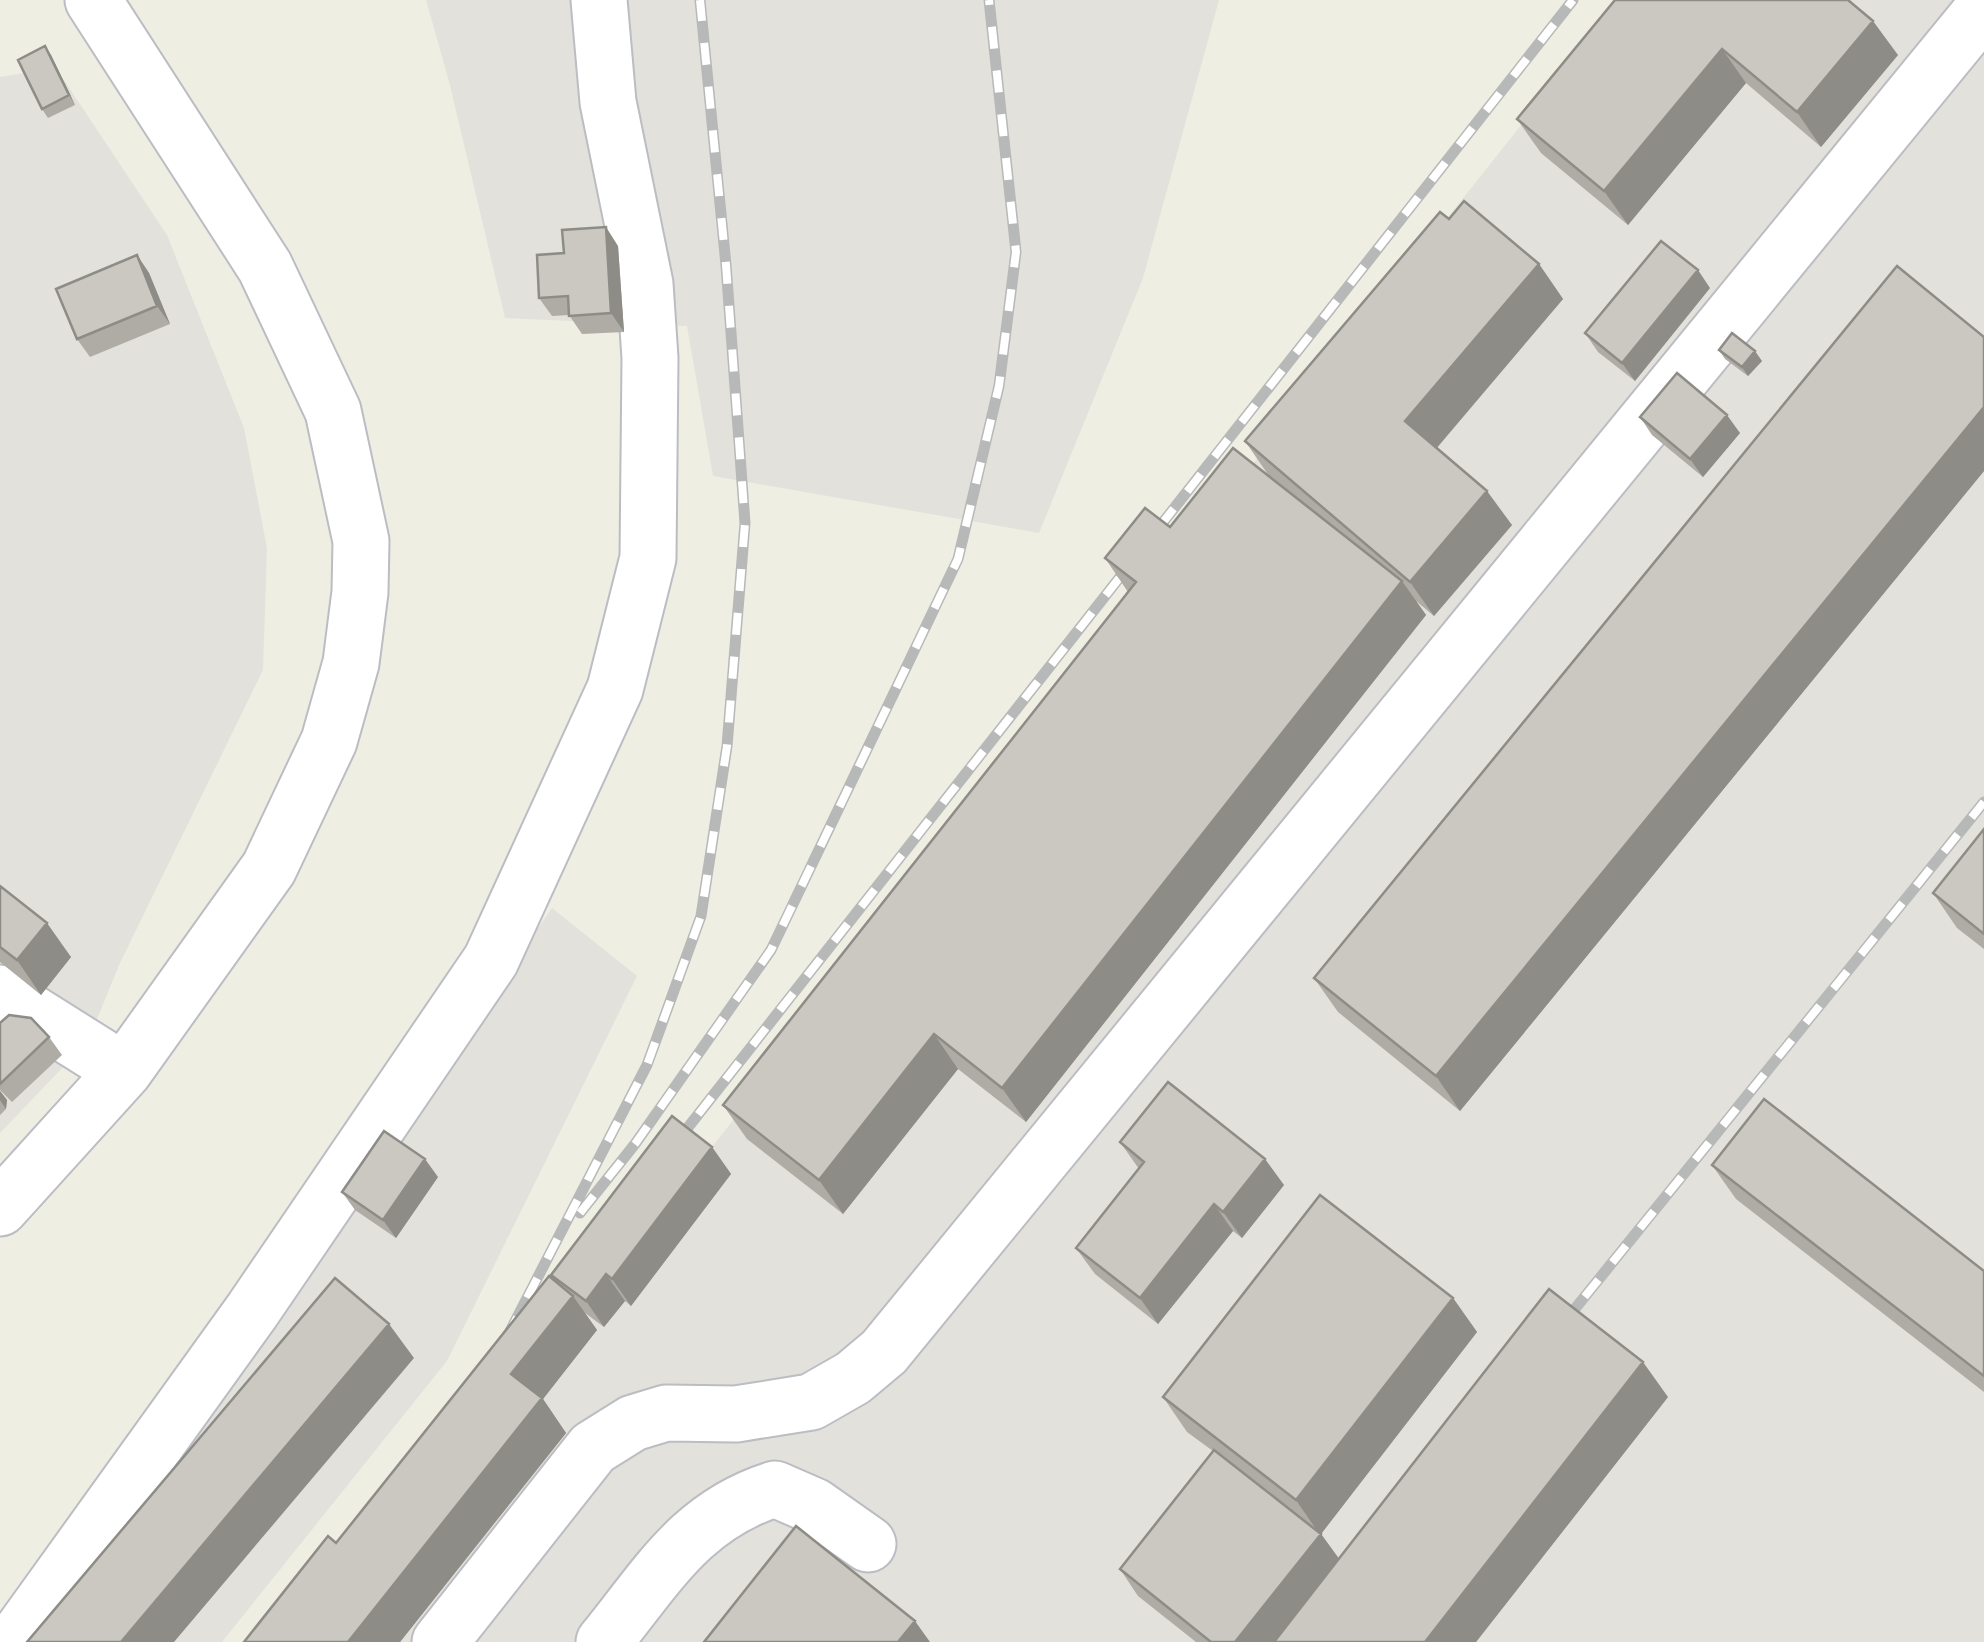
<svg xmlns="http://www.w3.org/2000/svg" width="1984" height="1642" font-family="Barlow,sans-serif">
<style>
.industrial{fill:#e3e1db}
.lines{fill:none;stroke-linecap:round;stroke-linejoin:round}
.minor-casing{stroke:#bbbdc3;stroke-width:59}
.minor{stroke:#fff;stroke-width:55}
.rail-casing{stroke:#b7b8b8;stroke-width:11}
.rail{stroke:#fff;stroke-width:8;stroke-dasharray:22;stroke-linecap:butt}
.wall{fill:#aeaca5}
.shaded-wall{fill:#8d8c86}
.building{fill:#cac8c0;stroke:#8d8c86;stroke-width:2.5}
</style>
<rect width="100%" height="100%" fill="#efeee3"/>
<!-- industrial -->
<path class="industrial" d="M 426,0 L 1219,0 L 1143,278 L 1039,533 L 713,476 L 687,326 L 505,318 L 450,85 Z
M 1620,0 L 1984,0 L 1984,1642 L 320,1642 Z
M 56,68 L 167,235 L 244,428 L 267,548 L 263,670 L 120,963 L 88,1041 L 0,1133 L 0,77 Z
M 552,908 L 637,976 L 447,1361 L 222,1642 L 50,1642 Z"/>
<g class="lines">
<defs>
<path id="minor" d="M 0,993 L 124,1071
M 0,1208 L 124,1071 L 269,868 L 329,741 L 351,663 L 360,592 L 361,541 L 333,411 L 265,267 L 93,0
M 14,1642 L 252,1311 L 491,960 L 615,689 L 648,558 L 650,358 L 645,284 L 608,102 L 599,0
M 440,1642 L 593,1448 L 633,1423 L 666,1413 L 736,1414 L 811,1402 L 853,1378 L 884,1352 L 1984,8
M 604,1642 C 657,1577 691,1515 775,1489 L 814,1506 L 868,1544"/>
</defs>
<!-- minor casing -->
<use href="#minor" class="minor-casing"/>
<!-- minor -->
<use href="#minor" class="minor"/>
<defs>
<path id="rail" d="M 671,1149 L 1573,0
M 580,1213 L 635,1144 L 771,950 L 958,559 L 999,386 L 1016,252 L 989,0
M 1557,1331 L 1984,802
M 507,1337 L 647,1065 L 701,916 L 727,746 L 745,523 L 726,265 L 700,0"/>
</defs>
<!-- rail casing -->
<use href="#rail" class="rail-casing"/>
<!-- rail -->
<use href="#rail" class="rail"/>
</g>
<!-- wall -->
<path class="wall" d="M 1615,0 L 1898,55 L 1821,147 L 1746,83 L 1628,225 L 1541,153 L 1517,119 Z
M 51,55 L 75,105 L 48,118 L 42,109 Z
M 1449,219 L 1539,264 L 1563,299 L 1436,447 L 1512,525 L 1434,616 L 1416,601 L 1426,615 L 1026,1122 L 958,1069 L 843,1214 L 747,1139 L 723,1105 L 1128,592 L 1105,558 L 1170,527 L 1269,476 L 1245,441 Z
M 618,246 L 624,332 L 582,334 L 569,315 L 552,316 L 539,298 L 564,253 Z
M 137,255 L 149,273 L 170,324 L 90,357 L 77,339 Z
M 1710,288 L 1635,381 L 1598,352 L 1585,333 Z
M 1984,337 L 1984,471 L 1460,1111 L 1338,1012 L 1314,978 Z
M 1719,350 L 1762,361 L 1748,376 L 1725,359 Z
M 1640,417 L 1740,433 L 1703,477 L 1652,435 Z
M 1984,829 L 1984,949 L 1957,928 L 1933,893 Z
M 0,886 L 71,957 L 41,995 L 0,962 Z
M 0,1023 L 49,1037 L 62,1055 L 12,1102 L 0,1090 Z
M 0,1091 L 7,1100 L 6,1109 L 0,1115 Z
M 1120,1142 L 1284,1185 L 1242,1238 L 1233,1231 L 1158,1324 L 1095,1274 L 1076,1248 L 1139,1169 Z
M 712,1147 L 731,1174 L 631,1306 L 625,1301 L 604,1327 L 585,1313 L 597,1330 L 543,1399 L 566,1433 L 400,1642 L 244,1642 L 336,1543 L 556,1282 L 551,1275 Z
M 1712,1165 L 1984,1271 L 1984,1392 L 1736,1199 Z
M 438,1177 L 396,1238 L 355,1210 L 342,1192 Z
M 1453,1298 L 1477,1332 L 1321,1534 L 1339,1559 L 1668,1397 L 1476,1642 L 1196,1642 L 1138,1596 L 1120,1569 L 1213,1451 L 1187,1432 L 1163,1397 Z"/>
<!-- shaded-wall -->
<path class="shaded-wall" d="M 1873,21 L 1898,55 L 1821,147 L 1797,112 Z
M 45,46 L 51,55 L 75,105 L 69,95 Z
M 1722,49 L 1746,83 L 1628,225 L 1604,191 Z
M 606,227 L 618,246 L 624,332 L 611,313 Z
M 137,255 L 149,273 L 170,324 L 157,306 Z
M 1539,264 L 1563,299 L 1430,456 L 1405,421 Z
M 1698,270 L 1710,288 L 1635,381 L 1622,363 Z
M 1755,351 L 1762,361 L 1748,376 L 1742,367 Z
M 1984,407 L 1984,471 L 1460,1111 L 1436,1076 Z
M 1727,415 L 1740,433 L 1703,477 L 1690,459 Z
M 1487,491 L 1512,525 L 1434,616 L 1410,582 Z
M 1402,581 L 1426,615 L 1026,1122 L 1002,1088 Z
M 47,923 L 71,957 L 41,995 L 17,960 Z
M 934,1034 L 958,1069 L 843,1214 L 819,1180 Z
M 0,1091 L 7,1100 L 6,1109 L 0,1100 Z
M 712,1147 L 731,1174 L 631,1306 L 612,1279 Z
M 425,1159 L 438,1177 L 396,1238 L 383,1220 Z
M 1265,1159 L 1284,1185 L 1242,1238 L 1223,1212 Z
M 1214,1204 L 1233,1231 L 1158,1324 L 1140,1298 Z
M 606,1274 L 625,1301 L 604,1327 L 586,1301 Z
M 573,1296 L 597,1330 L 543,1399 L 566,1433 L 400,1642 L 348,1642 L 511,1374 Z
M 1453,1298 L 1477,1332 L 1321,1534 L 1340,1560 L 1275,1642 L 1235,1642 L 1320,1535 L 1296,1500 Z
M 389,1324 L 414,1358 L 174,1642 L 121,1642 Z
M 1643,1362 L 1668,1397 L 1476,1642 L 1425,1642 Z
M 915,1621 L 930,1642 L 898,1642 Z"/>
<!-- building -->
<path class="building" d="M 1615,0 L 1848,0 L 1873,21 L 1797,112 L 1722,49 L 1604,191 L 1517,119 Z
M 45,46 L 69,95 L 42,109 L 18,60 Z
M 1464,201 L 1539,264 L 1405,421 L 1487,491 L 1410,582 L 1245,441 L 1440,212 L 1449,219 Z
M 606,227 L 611,313 L 569,316 L 568,296 L 539,298 L 537,255 L 564,253 L 562,230 Z
M 1661,241 L 1698,270 L 1622,363 L 1585,333 Z
M 137,255 L 157,306 L 77,339 L 56,289 Z
M 1897,266 L 1984,337 L 1984,407 L 1436,1076 L 1314,978 Z
M 1732,333 L 1755,351 L 1742,367 L 1719,350 Z
M 1677,373 L 1727,415 L 1690,459 L 1640,417 Z
M 1233,448 L 1402,581 L 1002,1088 L 934,1034 L 819,1180 L 723,1105 L 1136,582 L 1105,558 L 1145,508 L 1170,527 Z
M 1984,829 L 1984,934 L 1933,893 Z
M 0,886 L 47,923 L 17,960 L 0,947 Z
M 9,1015 L 31,1018 L 49,1037 L 0,1084 L 0,1023 Z
M 1168,1082 L 1265,1159 L 1223,1212 L 1214,1204 L 1140,1298 L 1076,1248 L 1144,1162 L 1120,1142 Z
M 1764,1099 L 1984,1271 L 1984,1376 L 1712,1165 Z
M 672,1116 L 712,1147 L 612,1279 L 606,1274 L 586,1301 L 551,1275 Z
M 384,1131 L 425,1159 L 383,1220 L 342,1192 Z
M 1320,1195 L 1453,1298 L 1296,1500 L 1163,1397 Z
M 549,1276 L 573,1296 L 511,1374 L 542,1398 L 348,1642 L 244,1642 L 328,1536 L 336,1543 Z
M 335,1278 L 389,1324 L 121,1642 L 27,1642 Z
M 1549,1289 L 1643,1362 L 1425,1642 L 1274,1642 Z
M 1214,1450 L 1321,1534 L 1235,1642 L 1211,1642 L 1120,1569 Z
M 796,1526 L 915,1621 L 898,1642 L 704,1642 Z"/>
</svg>
